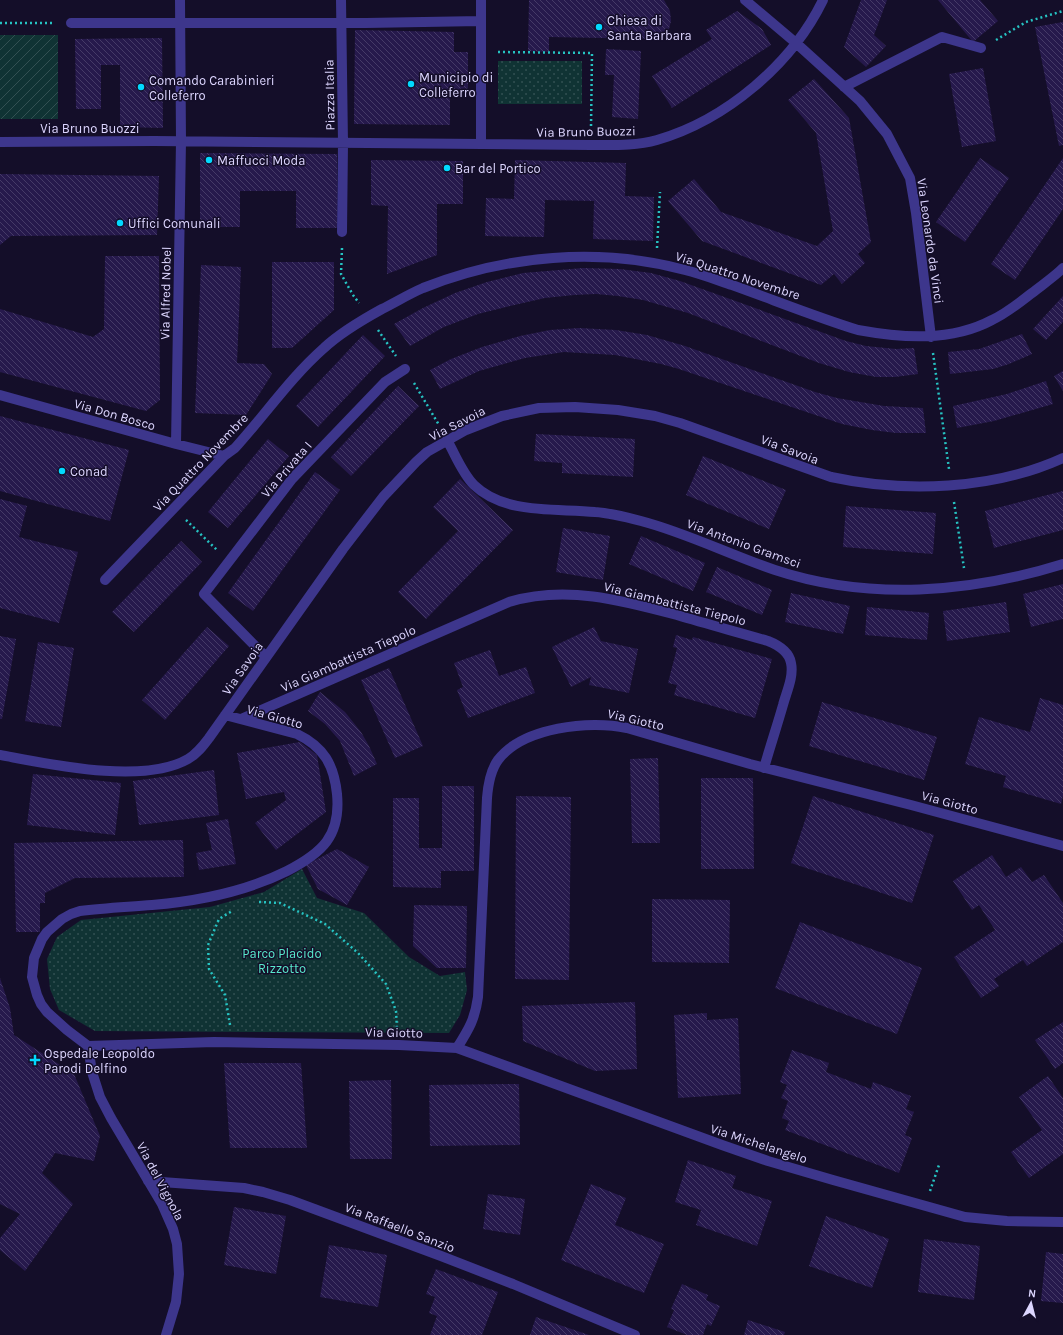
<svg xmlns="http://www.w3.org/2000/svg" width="1063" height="1335" font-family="Karla,sans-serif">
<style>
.park{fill:url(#park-dots)}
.garden{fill:url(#garden-furrows)}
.building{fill:url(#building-back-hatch)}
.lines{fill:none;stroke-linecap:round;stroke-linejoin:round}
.path{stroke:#26c3c2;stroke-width:2.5;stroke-dasharray:2 3;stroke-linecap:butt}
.minor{stroke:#3d368c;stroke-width:10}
.poi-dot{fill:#02d9ff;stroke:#140e29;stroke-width:1.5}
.labels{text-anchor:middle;stroke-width:3;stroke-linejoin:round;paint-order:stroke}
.poi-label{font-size:13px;fill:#ddd6ff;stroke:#140e29;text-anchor:start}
.street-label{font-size:13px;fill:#ddd6ff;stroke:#140e29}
.park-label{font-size:13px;fill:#58e9cc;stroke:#140e29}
</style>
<defs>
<pattern id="park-dots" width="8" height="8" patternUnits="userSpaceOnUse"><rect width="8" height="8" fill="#103334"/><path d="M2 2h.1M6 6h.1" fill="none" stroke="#325052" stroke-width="1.8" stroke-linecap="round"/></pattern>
<pattern id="garden-furrows" width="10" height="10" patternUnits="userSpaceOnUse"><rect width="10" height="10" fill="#103334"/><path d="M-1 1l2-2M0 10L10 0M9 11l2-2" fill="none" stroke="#325052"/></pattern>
<pattern id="building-back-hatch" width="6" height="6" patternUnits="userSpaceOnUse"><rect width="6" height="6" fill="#26194c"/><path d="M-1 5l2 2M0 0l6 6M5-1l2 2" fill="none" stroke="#453a67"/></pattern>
</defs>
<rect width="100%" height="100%" fill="#140e29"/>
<!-- park -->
<path class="park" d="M 498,61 L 582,61 L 582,104 L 498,104 Z
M 302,869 L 317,898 L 364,913 L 409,957 L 440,976 L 465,972 L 467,990 L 460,1015 L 449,1033 L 95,1031 L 59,1010 L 50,989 L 47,959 L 57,937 L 81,920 L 210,907 L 264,892 Z"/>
<!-- garden -->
<path class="garden" d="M 0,35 L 58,35 L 58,119 L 0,119 Z"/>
<!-- building -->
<path class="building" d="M 529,0 L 664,0 L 670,11 L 671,21 L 669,29 L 665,34 L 655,39 L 549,37 L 549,52 L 528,51 Z
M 861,0 L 887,0 L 874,35 L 886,46 L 866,67 L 844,47 Z
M 938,0 L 980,0 L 998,21 L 973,42 Z
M 737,11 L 762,29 L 771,45 L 672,108 L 652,76 L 712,39 L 706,30 Z
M 1063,22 L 1063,145 L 1059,146 L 1035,27 Z
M 355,30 L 454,32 L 454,52 L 468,52 L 468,92 L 450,91 L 450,125 L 354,124 Z
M 162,38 L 163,128 L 120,127 L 120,65 L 101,65 L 101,109 L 76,109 L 75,39 Z
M 606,49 L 641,51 L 638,119 L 612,117 L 614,75 L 605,75 Z
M 983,68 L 996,141 L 962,147 L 949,74 Z
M 814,79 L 849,118 L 871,242 L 858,254 L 865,263 L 842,284 L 834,274 L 821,285 L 702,241 L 668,201 L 694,179 L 721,212 L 817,246 L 833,231 L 816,133 L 788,100 Z
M 200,153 L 337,154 L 337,228 L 296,228 L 296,191 L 240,191 L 240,227 L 200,227 Z
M 980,158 L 1009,178 L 965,242 L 936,222 Z
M 1063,158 L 1063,209 L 1015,280 L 991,264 Z
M 371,160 L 463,161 L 463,204 L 437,204 L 437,255 L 387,274 L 388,206 L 371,205 Z
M 515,160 L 626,163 L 625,196 L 654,197 L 653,241 L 593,239 L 594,201 L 545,200 L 544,237 L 485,236 L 486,198 L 514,199 Z
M 0,174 L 159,176 L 157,235 L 11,236 L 0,245 Z
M 105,256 L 159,256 L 160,400 L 146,411 L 0,372 L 0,309 L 93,337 L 104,329 Z
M 272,262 L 334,262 L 334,310 L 292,348 L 272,348 Z
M 201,265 L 241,267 L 237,363 L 264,364 L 272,374 L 246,415 L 195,413 Z
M 583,268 L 620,269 L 651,273 L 680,281 L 846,341 L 866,346 L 896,349 L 914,348 L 918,374 L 895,377 L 876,377 L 849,372 L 819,363 L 688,313 L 643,300 L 618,296 L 596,294 L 574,295 L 545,298 L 510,306 L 478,314 L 444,327 L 410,346 L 394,324 L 423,308 L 455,293 L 487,282 L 523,273 Z
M 1063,296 L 1063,322 L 1046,340 L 1033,329 Z
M 579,328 L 616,330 L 647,335 L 685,346 L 815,392 L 837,398 L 884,406 L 923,408 L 926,433 L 896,433 L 872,430 L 842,424 L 679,369 L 661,364 L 615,355 L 564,352 L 525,358 L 479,371 L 440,389 L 430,370 L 451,359 L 482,347 L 520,336 L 550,330 Z
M 1022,334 L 1032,354 L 1009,364 L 993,369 L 950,374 L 948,352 L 979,349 Z
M 363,335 L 385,356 L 318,427 L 296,406 Z
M 1063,371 L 1063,391 L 1054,376 Z
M 1046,381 L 1053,404 L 994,421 L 957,428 L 953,406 L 1007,394 Z
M 398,386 L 419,406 L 351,476 L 331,457 Z
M 0,416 L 129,450 L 110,521 L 0,491 Z
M 536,434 L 635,439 L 633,477 L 562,473 L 562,463 L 534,461 Z
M 268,439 L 289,456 L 228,528 L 208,512 Z
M 703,456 L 786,490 L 769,529 L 686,495 Z
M 315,472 L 340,490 L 253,611 L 228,593 Z
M 460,479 L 513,530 L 426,619 L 398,592 L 458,531 L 433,507 Z
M 1063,491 L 1063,530 L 994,548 L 985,511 Z
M 0,499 L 27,506 L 19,537 L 78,552 L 59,623 L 0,608 Z
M 846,506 L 936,513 L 933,554 L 843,547 Z
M 563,528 L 610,536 L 603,580 L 556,572 Z
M 641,536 L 705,563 L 693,591 L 629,564 Z
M 181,541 L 202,562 L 134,632 L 112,612 Z
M 717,567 L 772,590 L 762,615 L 706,592 Z
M 1063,584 L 1063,619 L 1031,627 L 1023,594 Z
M 791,593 L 850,606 L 843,634 L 785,622 Z
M 1006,602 L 1010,632 L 947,641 L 943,611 Z
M 867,607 L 929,613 L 927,640 L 865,635 Z
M 207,627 L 229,646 L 165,720 L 142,700 Z
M 594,627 L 601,641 L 638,649 L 629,693 L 589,685 L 591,677 L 571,687 L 552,647 Z
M 676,635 L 692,640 L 693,637 L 772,659 L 755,718 L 674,695 L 677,685 L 668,683 L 677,648 L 673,647 Z
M 0,636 L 16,639 L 2,719 L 0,719 Z
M 38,642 L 74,648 L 61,727 L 25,721 Z
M 490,650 L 499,676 L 526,667 L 535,693 L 468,718 L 457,690 L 463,687 L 454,663 Z
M 389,668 L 423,746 L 395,758 L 361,680 Z
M 320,692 L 345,712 L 361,732 L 369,746 L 377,764 L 354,776 L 340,741 L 325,724 L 308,711 Z
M 1040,698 L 1063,705 L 1063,796 L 1061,804 L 1003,787 L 1006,776 L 965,764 L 979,717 L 1030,732 Z
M 822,702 L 937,737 L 924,780 L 809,746 Z
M 300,742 L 317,755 L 326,812 L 276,850 L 255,823 L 286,800 L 284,792 L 246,799 L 237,753 Z
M 658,758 L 660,843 L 632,843 L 630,759 Z
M 214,770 L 219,815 L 139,825 L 133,781 Z
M 33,774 L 121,783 L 115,835 L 27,825 Z
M 701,778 L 753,778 L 754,869 L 701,869 Z
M 442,786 L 474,786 L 474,871 L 441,871 L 441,888 L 393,887 L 393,798 L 419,798 L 419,848 L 442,848 Z
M 516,796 L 571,797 L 569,980 L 515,979 Z
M 813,796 L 934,835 L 912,903 L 791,863 Z
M 228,819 L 236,864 L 199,870 L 196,853 L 212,850 L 206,823 Z
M 183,840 L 184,877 L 75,878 L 45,893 L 45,903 L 40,903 L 40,932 L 16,932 L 14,843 Z
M 337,849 L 369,867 L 347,905 L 318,889 L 306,865 Z
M 992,855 L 1006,877 L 1021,867 L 1032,882 L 1044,875 L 1063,903 L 1063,942 L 1027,966 L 1023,960 L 994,979 L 999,986 L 981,998 L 954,957 L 995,930 L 979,905 L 972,910 L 953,881 Z
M 652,899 L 730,900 L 729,963 L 652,962 Z
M 414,905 L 467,906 L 466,968 L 437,968 L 413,946 Z
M 800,922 L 922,968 L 897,1034 L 775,988 Z
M 0,978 L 10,1008 L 14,1035 L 74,1074 L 100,1136 L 94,1161 L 55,1153 L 42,1173 L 73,1204 L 25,1271 L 0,1250 L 0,1238 L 20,1214 L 0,1204 Z
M 635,1002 L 637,1069 L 595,1071 L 523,1041 L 522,1006 Z
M 707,1013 L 707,1020 L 738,1018 L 741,1094 L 678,1098 L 674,1015 Z
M 1063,1022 L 1063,1063 L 1055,1069 L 1035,1040 Z
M 792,1050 L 829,1063 L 826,1072 L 871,1089 L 873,1082 L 911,1096 L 906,1109 L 914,1112 L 905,1135 L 912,1138 L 899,1173 L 785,1130 L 789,1121 L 782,1118 L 788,1101 L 781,1098 L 787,1085 L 780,1082 Z
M 224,1063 L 301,1063 L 307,1148 L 230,1148 Z
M 1048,1076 L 1063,1098 L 1063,1154 L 1029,1178 L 1011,1152 L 1042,1130 L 1019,1097 Z
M 391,1080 L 392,1159 L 350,1159 L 349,1081 Z
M 519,1084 L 520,1145 L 430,1146 L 429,1085 Z
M 688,1160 L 736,1176 L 732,1188 L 772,1201 L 757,1246 L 696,1225 L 701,1210 L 675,1202 Z
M 591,1184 L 626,1198 L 615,1225 L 664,1244 L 644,1293 L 561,1260 Z
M 488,1194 L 525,1199 L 520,1235 L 483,1229 Z
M 234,1207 L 286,1216 L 276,1274 L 224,1265 Z
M 826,1216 L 889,1239 L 872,1288 L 809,1266 Z
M 924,1239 L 980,1246 L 974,1300 L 918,1292 Z
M 329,1245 L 387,1255 L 378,1307 L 320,1297 Z
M 1046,1252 L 1063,1254 L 1063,1303 L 1041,1301 Z
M 436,1269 L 498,1292 L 482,1335 L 430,1335 L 437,1316 L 429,1313 L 435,1297 L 426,1294 Z
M 682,1284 L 708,1295 L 706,1300 L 720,1306 L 711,1326 L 707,1324 L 703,1335 L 687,1335 L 667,1327 L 674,1310 L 671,1309 Z
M 536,1317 L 589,1335 L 530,1335 Z
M 748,1320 L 785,1332 L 784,1335 L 744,1335 Z"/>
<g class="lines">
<!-- path -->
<path class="path" d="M 0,23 L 54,23
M 996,40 L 1026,22 L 1063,11
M 498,52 L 592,53 L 591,128
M 342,248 L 341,274 L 353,295 L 359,303
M 657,248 L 660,192
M 378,330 L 396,356
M 933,353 L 949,469
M 414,383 L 439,425
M 954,502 L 964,568
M 186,520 L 217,550
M 259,902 L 280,903 L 325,924 L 358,953 L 386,984 L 396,1011 L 397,1029
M 230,1025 L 225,995 L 209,969 L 208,945 L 219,919 L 232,911
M 930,1191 L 939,1165"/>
<!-- minor -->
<path class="minor" d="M 341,0 L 343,143 L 342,232
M 481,0 L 481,144
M 745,0 L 796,43 L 860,101 L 887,134 L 910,178 L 916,213 L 931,337
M 71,23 L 366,23 L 481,21
M 844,87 L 942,37 L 981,48
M 0,142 L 154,141 L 591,145 C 613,145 636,146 657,140 C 726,120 792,64 823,0
M 0,395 L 176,444 L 224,456
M 447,440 C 455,454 462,473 474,485 C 505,515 557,508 595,512 C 611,513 626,517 641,521 C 687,533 730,555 775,570 C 869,601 970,593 1063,564
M 176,444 L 181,141 L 180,0
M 105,580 L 224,456 L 235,448 C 265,415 290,378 324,348 C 341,332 362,320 382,309 C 396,302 409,294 423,288 C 505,255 600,247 685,270 C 701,274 717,280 732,285 C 774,300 816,317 858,330 C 902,338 951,342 992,320 C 1007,313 1019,303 1032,293 C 1042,285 1054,277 1063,268
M 266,657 L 204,594 L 292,479 L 385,382 L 405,369
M 225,715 L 297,734 C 324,747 334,765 337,794 C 341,836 322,853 287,871 C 245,892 199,901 152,905 C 128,907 104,908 80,911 L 71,914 L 62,919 L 47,932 L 42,939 L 34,958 L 32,977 L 37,995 L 41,1004 L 47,1012 L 67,1030 L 88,1046 L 214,1042 L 399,1045 L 457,1048 L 722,1145 L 768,1161 L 833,1180 L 965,1217 L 1007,1221 L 1063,1222
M 241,719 L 509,602 C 565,585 621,600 677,615 C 707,624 737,632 768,641 C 778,645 789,651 791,663 C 794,677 786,693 783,705 C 777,726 770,747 764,768
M 0,755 C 49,764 143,785 188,759 C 197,754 203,746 209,738 L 343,549 L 383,497 L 416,462 L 427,452 L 466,430 L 502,416 L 539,408 L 575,407 L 618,410 L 655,416 L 680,423 L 831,477 C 905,493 993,490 1063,458
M 88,1046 L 92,1072 L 100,1097 L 111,1118 L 162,1204 L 173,1229 L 177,1244 L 179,1274 L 176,1302 L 166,1335
M 457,1048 C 469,1029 475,1019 478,997 L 487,798 C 488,785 490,771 498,760 C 523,727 590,720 627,728 L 750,764 L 911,805 L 1063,846
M 148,1181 L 244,1188 L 263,1192 L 290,1200 L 441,1256 L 513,1284 L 635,1335"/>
</g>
<!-- markers -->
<g class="poi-dot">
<circle cx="599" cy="27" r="4"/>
<circle cx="411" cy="84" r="4"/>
<circle cx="141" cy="87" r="4"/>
<circle cx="209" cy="160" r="4"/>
<circle cx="447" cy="168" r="4"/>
<circle cx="120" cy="223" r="4"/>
<circle cx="62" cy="471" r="4"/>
<path d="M33 1054h4v4h4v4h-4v4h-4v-4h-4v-4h4z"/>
</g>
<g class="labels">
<!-- poi labels -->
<g class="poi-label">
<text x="607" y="25">Chiesa di<tspan x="607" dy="15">Santa Barbara</tspan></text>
<text x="419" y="82">Municipio di<tspan x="419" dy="15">Colleferro</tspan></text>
<text x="149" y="85">Comando Carabinieri<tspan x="149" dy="15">Colleferro</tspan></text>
<text x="217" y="165">Maffucci Moda</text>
<text x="455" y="173">Bar del Portico</text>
<text x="128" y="228">Uffici Comunali</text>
<text x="70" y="476">Conad</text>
<text x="44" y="1058">Ospedale Leopoldo<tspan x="44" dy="15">Parodi Delfino</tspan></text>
</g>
<!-- street labels -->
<g class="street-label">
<text transform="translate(329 95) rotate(-91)" y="5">Piazza Italia</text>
<text x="90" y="133">Via Bruno Buozzi</text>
<text transform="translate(586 131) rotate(-1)" y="5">Via Bruno Buozzi</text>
<text transform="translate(931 241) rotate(82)" y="5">Via Leonardo da Vinci</text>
<text transform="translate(738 275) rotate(18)" y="5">Via Quattro Novembre</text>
<text transform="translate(165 293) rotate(-89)" y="5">Via Alfred Nobel</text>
<text transform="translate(115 414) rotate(16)" y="5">Via Don Bosco</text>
<text transform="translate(457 423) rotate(-27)" y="5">Via Savoia</text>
<text transform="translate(790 449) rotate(21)" y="5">Via Savoia</text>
<text transform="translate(200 462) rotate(-46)" y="5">Via Quattro Novembre</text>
<text transform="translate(286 469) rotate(-49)" y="5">Via Privata I</text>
<text transform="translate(744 543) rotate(20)" y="5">Via Antonio Gramsci</text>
<text transform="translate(675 603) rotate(14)" y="5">Via Giambattista Tiepolo</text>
<text transform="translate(348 658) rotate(-24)" y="5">Via Giambattista Tiepolo</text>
<text transform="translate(242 668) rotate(-55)" y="5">Via Savoia</text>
<text transform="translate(275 716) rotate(16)" y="5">Via Giotto</text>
<text transform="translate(636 719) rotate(13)" y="5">Via Giotto</text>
<text transform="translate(950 802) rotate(15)" y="5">Via Giotto</text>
<text transform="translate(394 1032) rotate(1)" y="5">Via Giotto</text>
<text transform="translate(759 1143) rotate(18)" y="5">Via Michelangelo</text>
<text transform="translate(161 1181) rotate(62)" y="5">Via del Vignola</text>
<text transform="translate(400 1227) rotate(21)" y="5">Via Raffaello Sanzio</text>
</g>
<!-- park labels -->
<g class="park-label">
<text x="282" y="958">Parco Placido<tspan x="282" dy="15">Rizzotto</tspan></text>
</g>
</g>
<!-- north arrow -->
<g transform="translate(1031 1303) rotate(7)" stroke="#140e29" stroke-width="3" paint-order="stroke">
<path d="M0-3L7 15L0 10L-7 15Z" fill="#ddd6ff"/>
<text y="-6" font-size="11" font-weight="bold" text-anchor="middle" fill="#ddd6ff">N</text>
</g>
</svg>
